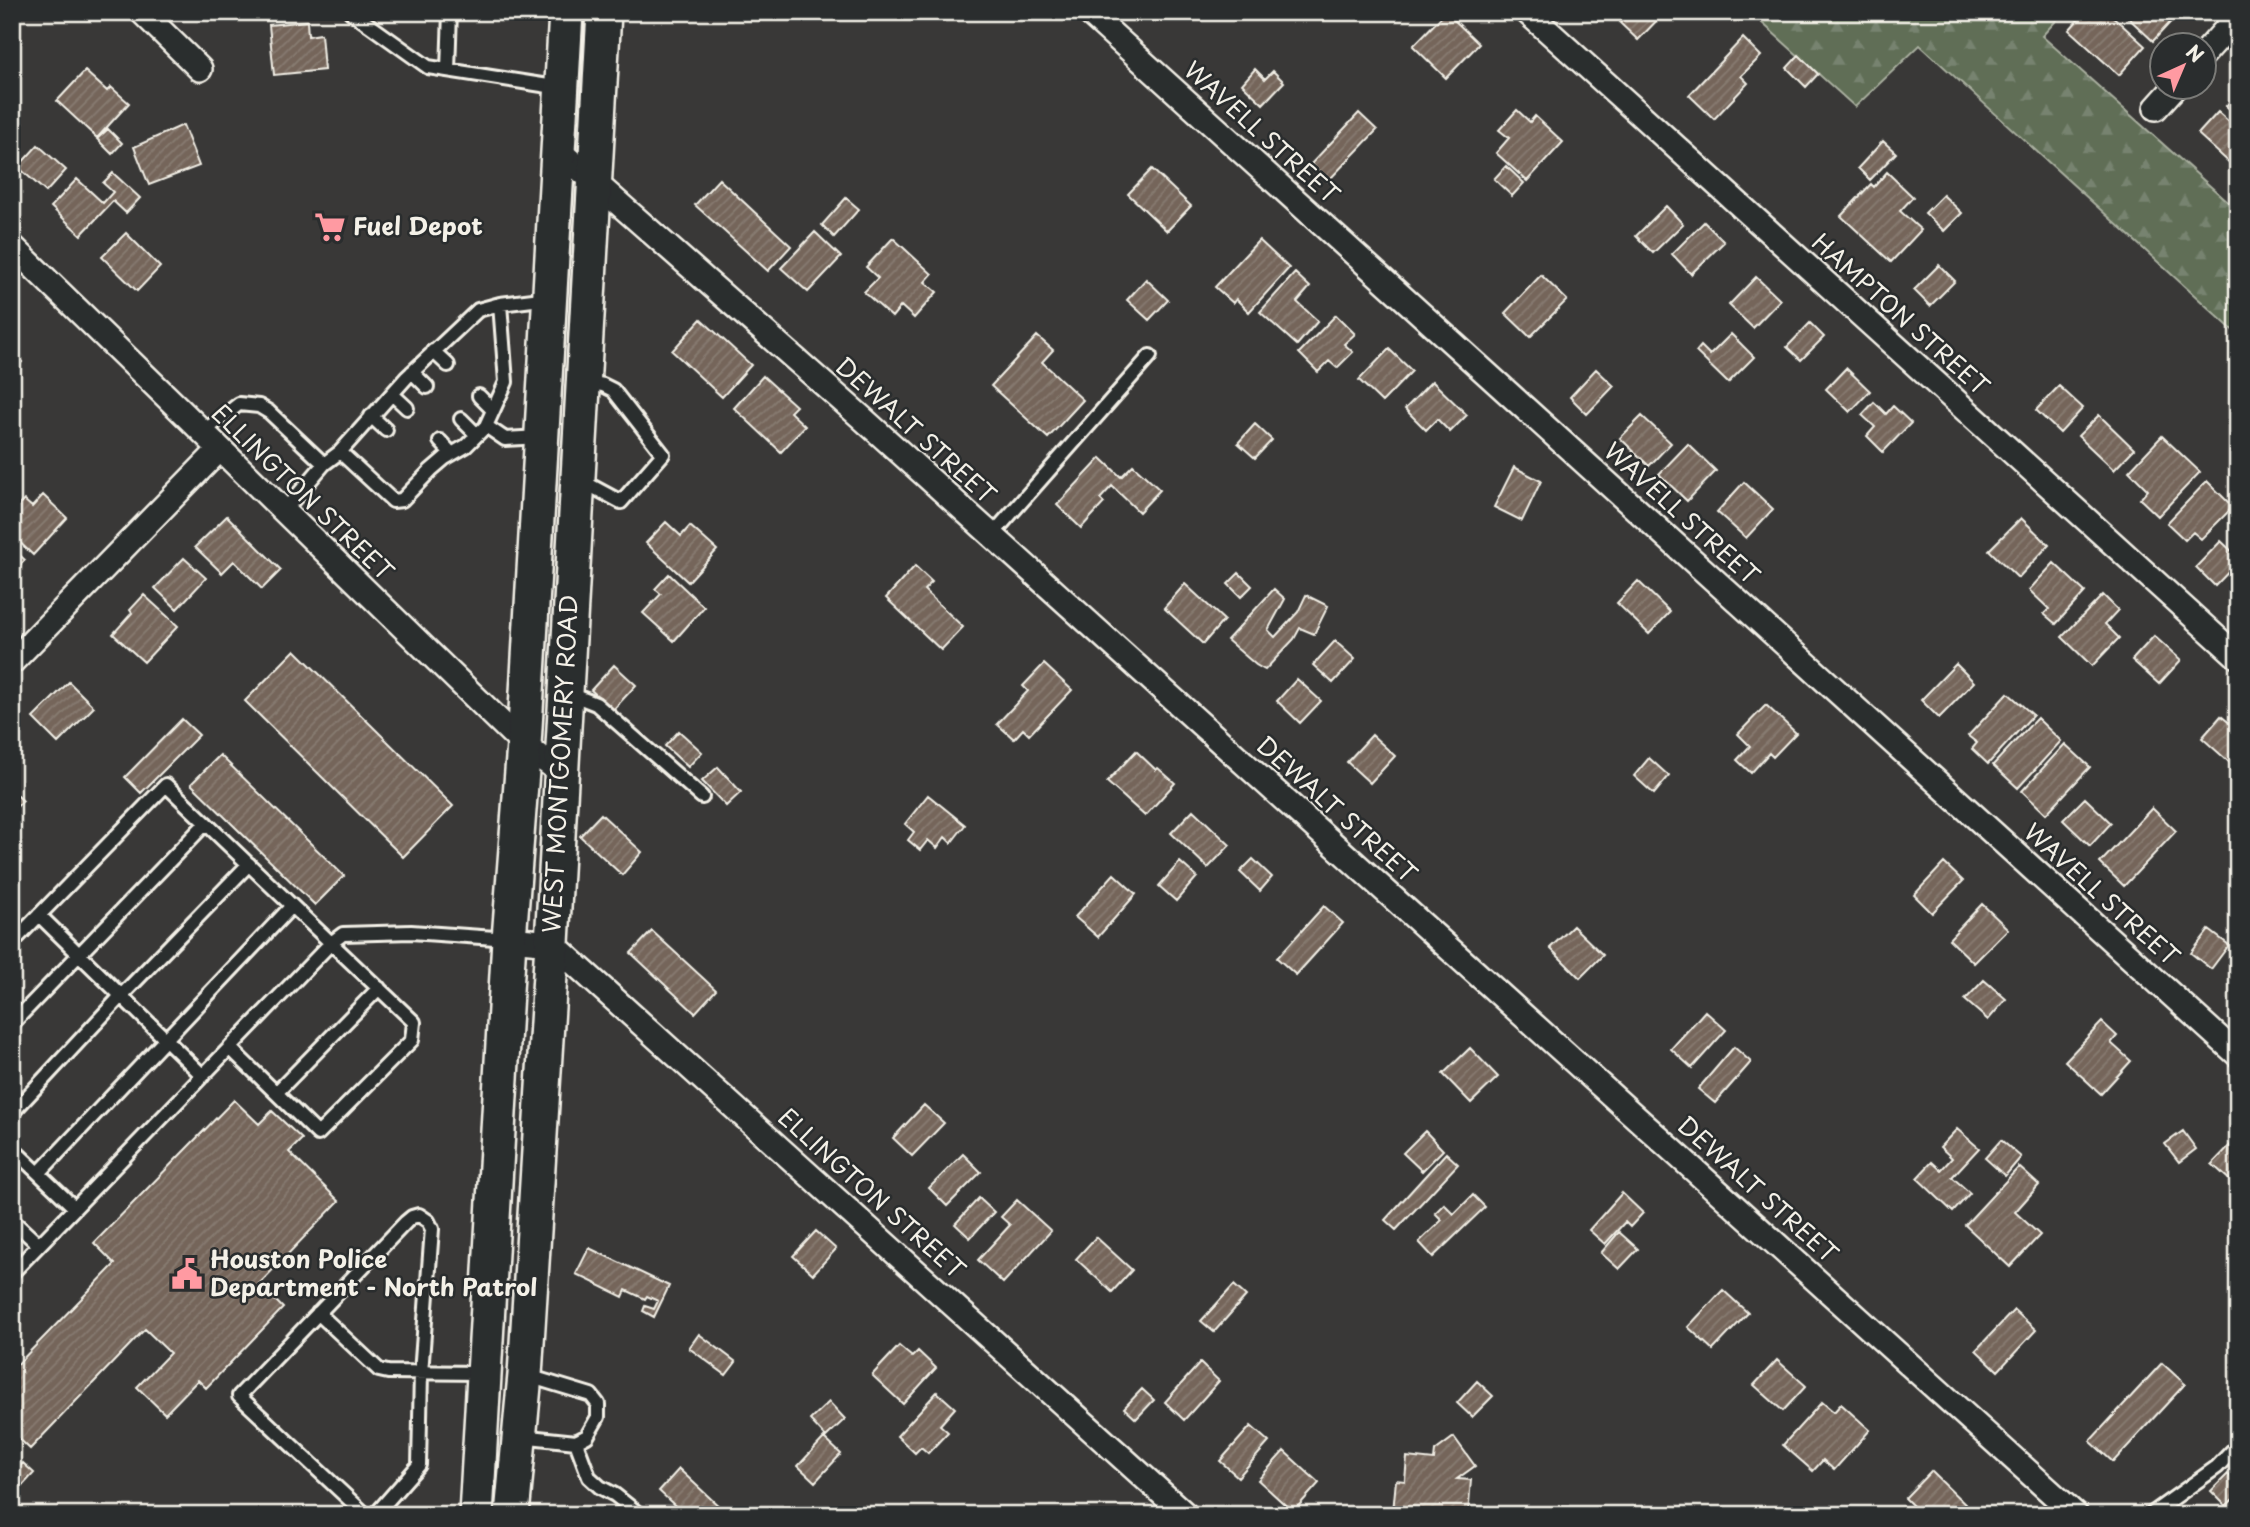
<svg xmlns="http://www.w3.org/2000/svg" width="2250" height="1527" font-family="'Playpen Sans',sans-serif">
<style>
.forest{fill:url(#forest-firs);stroke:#aab0a0;stroke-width:2}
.building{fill:url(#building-hatch);stroke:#f4f1e8;stroke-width:2}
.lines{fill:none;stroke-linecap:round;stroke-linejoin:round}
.service-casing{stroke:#f4f1e8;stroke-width:18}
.minor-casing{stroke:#f4f1e8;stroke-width:28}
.secondary-casing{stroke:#f4f1e8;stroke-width:38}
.service{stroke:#2a2d2e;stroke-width:12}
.minor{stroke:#2a2d2e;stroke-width:23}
.secondary{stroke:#2a2d2e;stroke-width:33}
.labels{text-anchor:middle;stroke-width:5;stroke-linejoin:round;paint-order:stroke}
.street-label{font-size:24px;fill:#f4f1e8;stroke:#2a2d2e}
.poi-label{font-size:24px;font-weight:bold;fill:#f4f1e8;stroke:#2a2d2e;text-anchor:start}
</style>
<defs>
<pattern id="forest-firs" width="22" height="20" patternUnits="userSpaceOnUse" patternTransform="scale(1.75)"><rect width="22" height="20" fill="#606e57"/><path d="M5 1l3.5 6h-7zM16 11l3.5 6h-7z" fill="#77836f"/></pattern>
<pattern id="building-hatch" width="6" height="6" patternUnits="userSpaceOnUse" patternTransform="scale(1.75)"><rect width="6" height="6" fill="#74655a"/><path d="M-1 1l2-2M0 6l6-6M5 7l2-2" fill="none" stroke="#887c72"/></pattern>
</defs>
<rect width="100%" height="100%" fill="#393837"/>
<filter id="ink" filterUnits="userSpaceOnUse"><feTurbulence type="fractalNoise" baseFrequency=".0143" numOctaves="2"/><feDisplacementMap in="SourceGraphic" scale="14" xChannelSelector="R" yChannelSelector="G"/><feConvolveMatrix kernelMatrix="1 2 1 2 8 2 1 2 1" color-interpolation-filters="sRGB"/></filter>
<g filter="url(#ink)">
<!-- forest -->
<path class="forest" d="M 1750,12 L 2064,12 L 2042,36 L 2238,211 L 2238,335 L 1920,45 L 1855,107 Z"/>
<!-- building -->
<path class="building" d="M 1446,12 L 1479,44 L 1446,78 L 1413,46 Z
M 1629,12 L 1665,12 L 1638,40 L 1620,23 Z
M 2085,12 L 2108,12 L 2145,46 L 2119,75 L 2069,30 Z
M 2122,12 L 2176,12 L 2178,14 L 2153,41 Z
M 307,21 L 308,36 L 321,34 L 324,70 L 274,75 L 269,25 Z
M 1743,38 L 1761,56 L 1741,76 L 1748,83 L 1714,119 L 1689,95 Z
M 1799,55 L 1818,74 L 1806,87 L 1787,68 Z
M 1255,69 L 1265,79 L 1273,71 L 1284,82 L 1263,104 L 1242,84 Z
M 85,71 L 107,91 L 111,87 L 129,103 L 97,138 L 57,101 Z
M 2238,93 L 2238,116 L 2226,106 Z
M 1517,110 L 1530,122 L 1535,116 L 1563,142 L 1527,181 L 1496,153 L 1509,138 L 1499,130 Z
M 2218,112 L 2238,130 L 2238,164 L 2234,167 L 2198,134 Z
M 12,113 L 23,124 L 12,135 Z
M 1359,113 L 1377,130 L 1328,181 L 1311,164 Z
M 183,125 L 199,166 L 149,185 L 134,147 Z
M 108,129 L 122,143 L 112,154 L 97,139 Z
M 1883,141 L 1896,153 L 1870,180 L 1858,168 Z
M 38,145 L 66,170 L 46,192 L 18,167 Z
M 1506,166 L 1524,183 L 1512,196 L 1494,179 Z
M 1152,169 L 1191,206 L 1167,231 L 1128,194 Z
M 1887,172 L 1913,197 L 1900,211 L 1921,230 L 1891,262 L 1841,216 L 1871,184 L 1874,187 Z
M 113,173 L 140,198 L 126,213 L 113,201 L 81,235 L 51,207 L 77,179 L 103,203 L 113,192 L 103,183 Z
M 719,179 L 791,246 L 768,271 L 695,205 Z
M 1943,195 L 1962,213 L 1944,231 L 1925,213 Z
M 846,198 L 859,209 L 834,237 L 822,225 Z
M 1666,206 L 1683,224 L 1653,253 L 1636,236 Z
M 1704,222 L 1724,242 L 1691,274 L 1672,254 Z
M 815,232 L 841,257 L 808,292 L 781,268 Z
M 126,233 L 160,267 L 137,291 L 102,257 Z
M 893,238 L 932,274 L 925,282 L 937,292 L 914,318 L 901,306 L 892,317 L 864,292 L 878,278 L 866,267 Z
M 1259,240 L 1289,268 L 1249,312 L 1236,299 L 1233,303 L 1215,287 Z
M 1939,265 L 1955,281 L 1930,306 L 1914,290 Z
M 1295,273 L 1310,287 L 1297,302 L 1318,321 L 1297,345 L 1260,312 Z
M 1541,275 L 1567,300 L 1530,337 L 1505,313 Z
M 1756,277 L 1780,300 L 1753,328 L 1729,305 Z
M 1146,279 L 1168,300 L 1149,320 L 1127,300 Z
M 1336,315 L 1355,334 L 1344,344 L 1353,352 L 1337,368 L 1329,361 L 1318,372 L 1299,353 Z
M 701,319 L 751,365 L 722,397 L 672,351 Z
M 1810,323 L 1824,337 L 1801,360 L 1787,347 Z
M 1731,334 L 1754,357 L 1728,383 L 1696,352 L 1701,346 L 1710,355 Z
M 1037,336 L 1053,350 L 1042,362 L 1083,400 L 1048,438 L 991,386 Z
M 1389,349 L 1412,371 L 1382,402 L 1359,380 Z
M 12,352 L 22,362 L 12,373 Z
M 1846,368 L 1870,391 L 1850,412 L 1826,389 Z
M 1596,369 L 1614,386 L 1587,414 L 1570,397 Z
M 763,376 L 796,406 L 790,412 L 805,426 L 781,452 L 734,408 Z
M 1432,381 L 1467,415 L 1450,432 L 1437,419 L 1426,430 L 1405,409 Z
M 2059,386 L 2083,408 L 2060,433 L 2036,410 Z
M 1874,402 L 1886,414 L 1893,406 L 1911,423 L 1883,452 L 1867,436 L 1875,427 L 1862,415 Z
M 2099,415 L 2134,449 L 2114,470 L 2078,436 Z
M 1642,416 L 1671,443 L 1649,466 L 1620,438 Z
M 1255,424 L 1272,440 L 1255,458 L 1238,443 Z
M 2162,436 L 2200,472 L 2158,516 L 2140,499 L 2148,490 L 2129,471 Z
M 1688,444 L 1716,471 L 1687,501 L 1659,474 Z
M 1101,458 L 1121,477 L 1133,465 L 1160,490 L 1139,512 L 1112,486 L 1100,499 L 1104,503 L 1081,528 L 1057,505 Z
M 1514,467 L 1541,481 L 1522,521 L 1494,507 Z
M 2207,481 L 2233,507 L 2201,539 L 2193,532 L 2185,540 L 2167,523 Z
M 1744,482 L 1773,509 L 1746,538 L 1717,512 Z
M 43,495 L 67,518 L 33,555 L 12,535 L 12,528 L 17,524 L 12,519 L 12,512 L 24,500 L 32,507 Z
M 227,516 L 281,570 L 262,589 L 234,561 L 222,573 L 195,547 Z
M 2021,518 L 2049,545 L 2018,578 L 1989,550 Z
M 666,522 L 681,536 L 690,526 L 717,550 L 688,582 L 646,543 Z
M 2221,541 L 2238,557 L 2238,562 L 2215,586 L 2196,567 Z
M 12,548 L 25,560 L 12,573 Z
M 184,558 L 206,578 L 177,609 L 155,588 Z
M 2054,563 L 2085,592 L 2056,624 L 2044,614 L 2049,609 L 2029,590 Z
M 915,566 L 932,582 L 924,590 L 963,627 L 941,650 L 886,598 Z
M 1239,573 L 1252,586 L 1241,597 L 1228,584 Z
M 669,574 L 704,607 L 674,641 L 643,613 L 661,594 L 655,589 Z
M 1638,581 L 1670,612 L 1649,634 L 1617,603 Z
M 1185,584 L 1224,620 L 1203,644 L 1164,608 Z
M 1274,589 L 1285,599 L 1268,630 L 1275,637 L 1298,612 L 1306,595 L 1328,606 L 1314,634 L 1300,628 L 1294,639 L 1265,670 L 1256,665 L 1227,640 Z
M 144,595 L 178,626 L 144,662 L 113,634 L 132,613 L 130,610 Z
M 2103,595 L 2118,610 L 2105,624 L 2119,638 L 2092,666 L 2062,637 Z
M 2154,636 L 2181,660 L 2159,684 L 2132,660 Z
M 1335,641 L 1355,659 L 1333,683 L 1313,665 Z
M 295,650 L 453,806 L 403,857 L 245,701 Z
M 1044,664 L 1072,690 L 1029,735 L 1023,729 L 1014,739 L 997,724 L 1028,691 L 1023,686 Z
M 1956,664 L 1974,682 L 1939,718 L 1921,700 Z
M 614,665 L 636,685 L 613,710 L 591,690 Z
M 1297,679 L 1321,701 L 1300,723 L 1277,701 Z
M 69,682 L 94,707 L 58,743 L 33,718 Z
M 2008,693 L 2033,715 L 1988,764 L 1972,749 L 1977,743 L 1968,736 Z
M 1766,705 L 1796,733 L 1773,757 L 1769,753 L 1751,773 L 1737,760 L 1750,746 L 1738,734 Z
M 2221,716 L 2238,730 L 2238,770 L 2202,738 Z
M 2037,718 L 2061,741 L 2018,788 L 1993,765 Z
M 182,719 L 199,735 L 141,793 L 125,777 Z
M 679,731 L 702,752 L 688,767 L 665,746 Z
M 1372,735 L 1395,756 L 1370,783 L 1347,762 Z
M 2065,744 L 2090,767 L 2046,814 L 2022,791 Z
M 1136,751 L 1156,770 L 1158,768 L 1175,783 L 1145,816 L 1107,782 Z
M 220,755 L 344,876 L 315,905 L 191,784 Z
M 1649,758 L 1669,776 L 1654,794 L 1634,776 Z
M 718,767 L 741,792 L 726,806 L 702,781 Z
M 12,790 L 23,801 L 12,811 Z
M 928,795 L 965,825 L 951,843 L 945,837 L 937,848 L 928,840 L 920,850 L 908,840 L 914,832 L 905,824 Z
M 2085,798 L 2111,823 L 2090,846 L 2063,820 Z
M 2152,808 L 2176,831 L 2124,886 L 2100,863 Z
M 1193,810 L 1230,845 L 1208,868 L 1171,833 Z
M 601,814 L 642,852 L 622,875 L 580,836 Z
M 1253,859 L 1272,877 L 1260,891 L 1240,872 Z
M 1180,862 L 1197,877 L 1176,901 L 1159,886 Z
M 1944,863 L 1963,881 L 1932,913 L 1914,895 Z
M 1114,874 L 1136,894 L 1098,937 L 1075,917 Z
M 1982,904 L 2008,929 L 1974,963 L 1949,939 Z
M 1324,906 L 1343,923 L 1296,975 L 1277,958 Z
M 1573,926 L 1603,955 L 1580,978 L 1550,948 Z
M 2209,930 L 2229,945 L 2211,969 L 2191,953 Z
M 652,931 L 716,990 L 695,1013 L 631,953 Z
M 1984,980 L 2006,999 L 1988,1020 L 1965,1000 Z
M 1705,1011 L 1726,1030 L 1692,1068 L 1671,1049 Z
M 2102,1022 L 2117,1036 L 2111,1043 L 2131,1061 L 2101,1094 L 2065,1061 Z
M 1734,1047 L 1751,1062 L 1715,1103 L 1698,1089 Z
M 1470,1048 L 1498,1077 L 1471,1103 L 1443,1074 Z
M 234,1100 L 259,1124 L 272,1111 L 302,1139 L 289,1152 L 339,1201 L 259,1284 L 283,1308 L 206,1388 L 198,1380 L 165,1414 L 137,1387 L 170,1353 L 145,1329 L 30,1449 L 12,1432 L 12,1370 L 115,1264 L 94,1243 Z
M 924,1105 L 944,1123 L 912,1156 L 893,1138 Z
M 1957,1129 L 1979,1148 L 1952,1177 L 1970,1193 L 1953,1212 L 1917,1178 L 1932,1162 L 1941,1170 L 1952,1158 L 1940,1147 Z
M 1425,1131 L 1443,1150 L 1422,1171 L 1403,1153 Z
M 2183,1131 L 2196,1149 L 2179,1162 L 2165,1144 Z
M 2238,1137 L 2238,1178 L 2233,1183 L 2212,1164 Z
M 2001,1140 L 2021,1157 L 2005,1176 L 1985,1158 Z
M 1446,1153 L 1458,1164 L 1396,1230 L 1385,1220 Z
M 963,1154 L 981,1172 L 947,1206 L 929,1188 Z
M 2019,1167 L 2039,1185 L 2015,1212 L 2040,1235 L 2010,1267 L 1965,1225 Z
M 1622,1193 L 1643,1213 L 1630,1227 L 1625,1222 L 1605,1244 L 1589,1230 Z
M 1473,1195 L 1485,1207 L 1433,1257 L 1419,1242 L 1442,1220 L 1435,1213 L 1444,1204 L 1454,1214 Z
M 979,1198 L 994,1212 L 970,1238 L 955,1224 Z
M 1017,1200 L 1051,1231 L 1003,1283 L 978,1260 L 1010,1225 L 1001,1217 Z
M 816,1231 L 836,1249 L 813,1274 L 793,1256 Z
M 1619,1232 L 1638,1249 L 1619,1269 L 1601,1253 Z
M 1096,1237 L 1132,1270 L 1112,1292 L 1076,1259 Z
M 589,1248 L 669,1286 L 654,1317 L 643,1311 L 645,1306 L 654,1309 L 658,1301 L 647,1296 L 645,1299 L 626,1290 L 623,1297 L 576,1274 Z
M 1234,1285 L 1246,1296 L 1214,1332 L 1201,1321 Z
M 1723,1290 L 1748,1313 L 1713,1350 L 1688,1327 Z
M 2014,1310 L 2036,1330 L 1998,1371 L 1976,1350 Z
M 699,1334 L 736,1362 L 726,1375 L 689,1348 Z
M 899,1346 L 912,1357 L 918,1351 L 936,1368 L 903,1404 L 872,1375 Z
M 1777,1360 L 1806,1386 L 1783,1411 L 1754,1385 Z
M 1200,1363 L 1219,1381 L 1184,1420 L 1165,1402 Z
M 2162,1363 L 2185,1384 L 2113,1462 L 2090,1441 Z
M 1477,1381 L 1493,1396 L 1472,1417 L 1457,1403 Z
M 1142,1389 L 1154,1400 L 1136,1419 L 1124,1408 Z
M 937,1392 L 955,1408 L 940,1425 L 948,1432 L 928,1453 L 921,1447 L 915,1453 L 897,1436 Z
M 829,1402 L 845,1419 L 826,1437 L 810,1420 Z
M 1822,1402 L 1834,1412 L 1841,1404 L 1870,1430 L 1834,1470 L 1823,1460 L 1813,1471 L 1783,1445 Z
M 1251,1426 L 1269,1442 L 1238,1477 L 1220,1461 Z
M 1454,1437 L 1475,1466 L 1457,1479 L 1471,1480 L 1468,1515 L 1394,1515 L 1393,1512 L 1396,1480 L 1405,1481 L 1407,1457 L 1434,1460 L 1435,1451 Z
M 824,1438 L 841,1454 L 815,1482 L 798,1466 Z
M 1284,1451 L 1319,1483 L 1293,1512 L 1258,1480 Z
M 23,1463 L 34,1473 L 13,1496 L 12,1474 Z
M 679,1469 L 722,1509 L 716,1515 L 685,1515 L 659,1491 Z
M 1931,1471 L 1972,1511 L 1968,1515 L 1922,1515 L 1905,1498 Z
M 2228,1474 L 2238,1483 L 2238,1494 L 2226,1506 L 2211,1491 Z"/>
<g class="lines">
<defs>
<path id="service" d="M 351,12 L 428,67 L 561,88
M 448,70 L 450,12
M 500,304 L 506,382 L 486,426 L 505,439 L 540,437
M 433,351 L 448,365
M 412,372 L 427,387
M 392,394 L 407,408
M 479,396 L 493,410
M 371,416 L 386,430
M 461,419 L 477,435
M 203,432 L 239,404 L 259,406 L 269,412 L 324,464
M 440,441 L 452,454
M 340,452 L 393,501 L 402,500 L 431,470 L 445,458 L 466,446 L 486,426
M 580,480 L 621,502 L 663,454 L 613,390 L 603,385 L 583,381
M 284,511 L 324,464 L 340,452 L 407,377 L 478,310 L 500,304 L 549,298
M 992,535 L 1150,356
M 568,693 L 596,704 L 702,797
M 39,915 L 203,1076
M 12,943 L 166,785 L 331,943 L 343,934 L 411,932 L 509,939
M 12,1024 L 206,823
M 276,1093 L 379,988
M 12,1113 L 121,996 L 249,864
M 12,1148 L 75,1208
M 39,1173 L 292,906
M 12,1220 L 39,1245
M 12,1273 L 331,943 L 414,1022 L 412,1040 L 318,1134 L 230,1048
M 318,1313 L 379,1370 L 388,1372 L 482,1373
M 520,1436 L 576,1442 L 587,1436 L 598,1417 L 598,1404 L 591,1395 L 525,1375
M 576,1442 L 589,1477 L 600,1487 L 615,1495 L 640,1515
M 366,1515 L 239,1396 L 406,1222 L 412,1217 L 419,1215 L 428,1221 L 432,1229 L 421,1373 L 419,1465 L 375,1515
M 2150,1515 L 2217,1467 L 2238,1445"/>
<path id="minor" d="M 142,12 L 200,69
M 1088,12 L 2238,1055
M 1527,12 L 2238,657
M 2204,54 L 2238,16
M 2156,108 L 2174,88
M 557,149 L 861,417 L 2076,1515
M 12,246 L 524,745 L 560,772
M 12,662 L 220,449
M 509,939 L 552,943 L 1186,1515"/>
<path id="secondary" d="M 476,1515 L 509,939 L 524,745 L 566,12
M 512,1515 L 525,1375 L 552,943 L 604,12"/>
</defs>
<!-- service casing -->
<use href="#service" class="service-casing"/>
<!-- minor casing -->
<use href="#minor" class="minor-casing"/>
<!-- secondary casing -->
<use href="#secondary" class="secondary-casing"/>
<!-- service -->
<use href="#service" class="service"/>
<!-- minor -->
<use href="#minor" class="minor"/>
<!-- secondary -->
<use href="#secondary" class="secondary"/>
</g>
</g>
<!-- icons -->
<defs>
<symbol id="supermarket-bare" viewBox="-9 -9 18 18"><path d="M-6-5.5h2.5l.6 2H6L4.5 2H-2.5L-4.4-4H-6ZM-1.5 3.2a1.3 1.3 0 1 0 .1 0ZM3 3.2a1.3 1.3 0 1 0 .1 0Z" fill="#ff9aa2" stroke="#2a2d2e" stroke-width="2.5" paint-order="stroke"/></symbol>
<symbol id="civic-bare" viewBox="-9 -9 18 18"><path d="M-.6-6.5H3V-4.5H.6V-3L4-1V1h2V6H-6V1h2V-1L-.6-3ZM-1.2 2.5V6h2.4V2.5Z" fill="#ff9aa2" stroke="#2a2d2e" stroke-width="2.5" paint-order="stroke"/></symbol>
</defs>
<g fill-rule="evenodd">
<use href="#supermarket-bare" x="308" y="205" width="44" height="44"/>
<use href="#civic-bare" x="165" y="1252" width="44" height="44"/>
</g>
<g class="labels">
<!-- street labels -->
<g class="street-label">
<text transform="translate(1261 133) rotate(42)" y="8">WAVELL STREET</text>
<text transform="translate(1900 315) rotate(42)" y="8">HAMPTON STREET</text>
<text transform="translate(915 431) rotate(42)" y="8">DEWALT STREET</text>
<text transform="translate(302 493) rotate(44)" y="8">ELLINGTON STREET</text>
<text transform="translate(1681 514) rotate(42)" y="8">WAVELL STREET</text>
<text transform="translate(561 764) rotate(-87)" y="8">WEST MONTGOMERY ROAD</text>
<text transform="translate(1336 810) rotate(42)" y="8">DEWALT STREET</text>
<text transform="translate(2101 895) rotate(42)" y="8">WAVELL STREET</text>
<text transform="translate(1757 1190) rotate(42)" y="8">DEWALT STREET</text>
<text transform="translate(871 1194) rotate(42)" y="8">ELLINGTON STREET</text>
</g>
<!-- poi labels -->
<g class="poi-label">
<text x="353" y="235">Fuel Depot</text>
<text x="210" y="1268">Houston Police<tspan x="210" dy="28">Department - North Patrol</tspan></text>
</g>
</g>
<!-- margin -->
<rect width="2250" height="1527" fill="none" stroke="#2a2d2e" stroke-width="42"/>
<rect x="21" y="21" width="2208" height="1485" fill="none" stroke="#f4f1e8" stroke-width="2.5" filter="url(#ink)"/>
<!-- north arrow -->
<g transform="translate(2183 66) rotate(44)"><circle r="33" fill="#2a2d2e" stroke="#7b7b78" stroke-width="2"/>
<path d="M0-5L12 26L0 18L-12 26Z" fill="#ff9aa2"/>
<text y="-10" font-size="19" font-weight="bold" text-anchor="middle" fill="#f4f1e8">N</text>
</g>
</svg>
